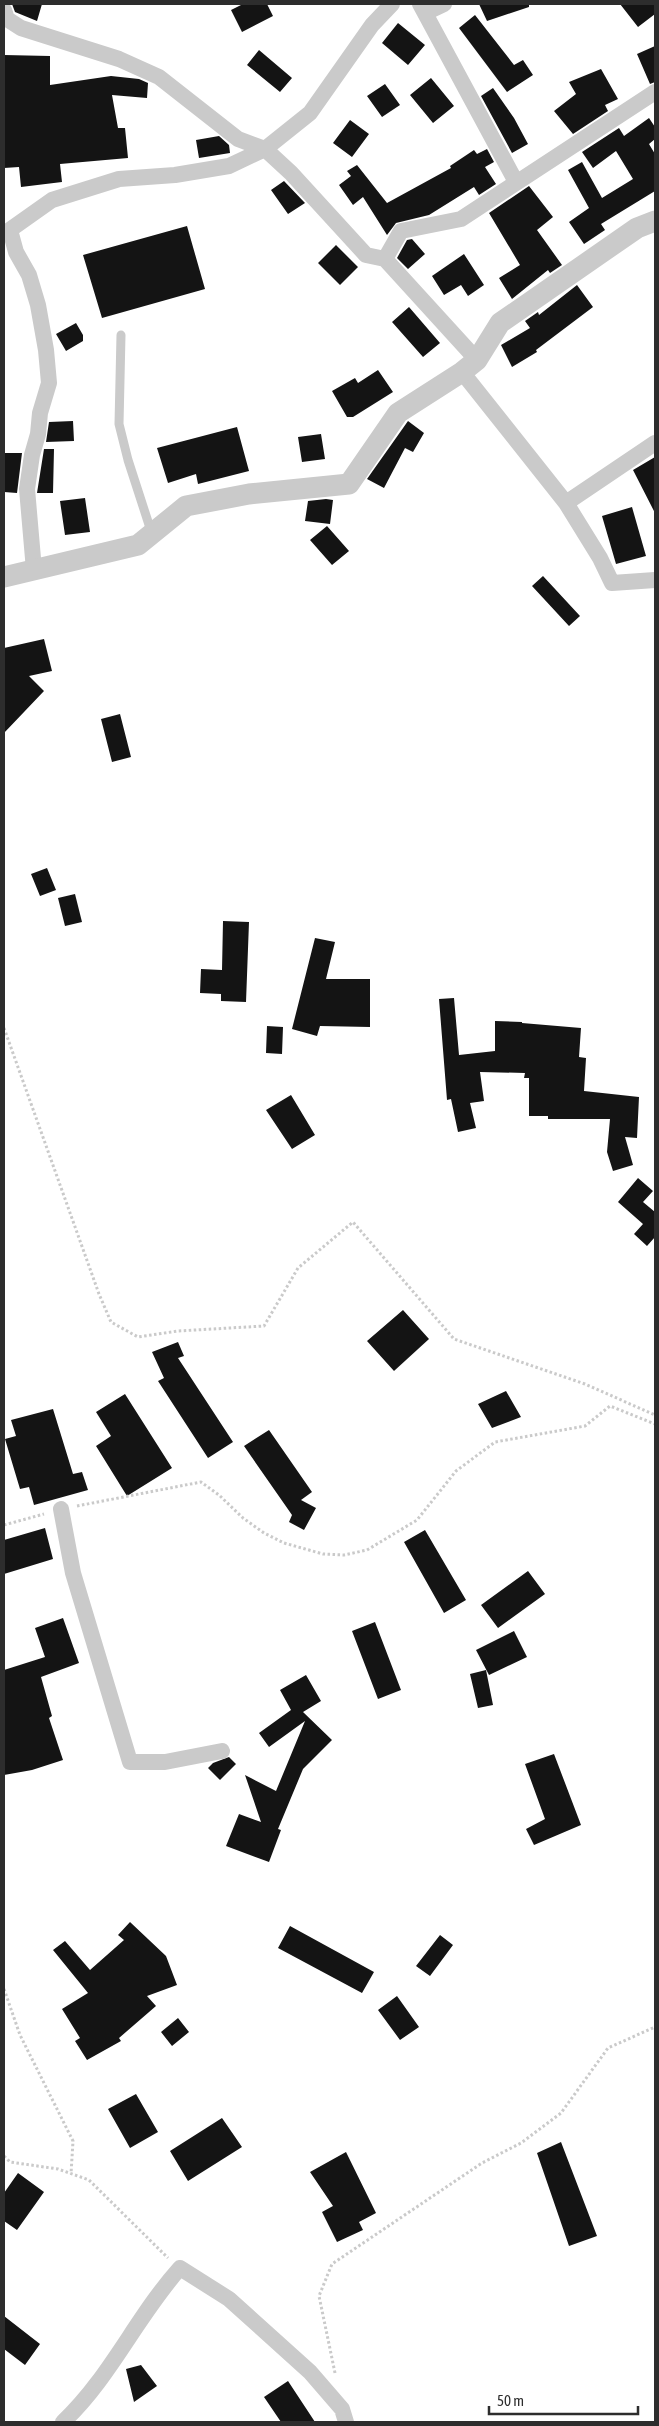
<svg xmlns="http://www.w3.org/2000/svg" width="659" height="2426" font-family="'Asap Condensed',sans-serif">
<style>
.building{fill:#141414}
.lines{fill:none;stroke-linecap:round;stroke-linejoin:round}
.path{stroke:#cacaca;stroke-width:3;stroke-dasharray:2.5 2.5;stroke-linecap:butt}
.service{stroke:#cacaca;stroke-width:9}
.minor{stroke:#cacaca;stroke-width:16}
.tertiary{stroke:#cacaca;stroke-width:21}
</style>
<rect width="100%" height="100%" fill="#fff"/>
<!-- building -->
<path class="building" d="M 12,4 L 42,4 L 37,21 L 15,12 Z
M 243,4 L 267,4 L 273,16 L 242,32 L 231,10 Z
M 479,4 L 529,4 L 529,7 L 487,21 Z
M 620,4 L 655,4 L 655,14 L 638,27 Z
M 475,15 L 514,65 L 523,60 L 533,75 L 507,92 L 459,28 Z
M 398,23 L 425,45 L 408,65 L 382,43 Z
M 655,46 L 655,82 L 650,84 L 637,54 Z
M 259,50 L 292,78 L 280,92 L 247,65 Z
M 4,55 L 50,56 L 50,85 L 111,76 L 139,79 L 148,83 L 147,98 L 112,95 L 118,128 L 125,128 L 128,158 L 60,164 L 62,182 L 21,187 L 19,167 L 4,168 Z
M 601,69 L 618,99 L 605,105 L 608,111 L 573,134 L 554,111 L 576,94 L 569,82 Z
M 431,78 L 454,106 L 433,123 L 410,95 Z
M 385,84 L 400,105 L 382,117 L 367,96 Z
M 493,88 L 514,118 L 528,144 L 512,153 L 481,96 Z
M 649,118 L 655,127 L 655,139 L 649,144 L 655,154 L 655,191 L 601,224 L 605,230 L 584,244 L 569,222 L 589,208 L 568,170 L 582,162 L 602,198 L 633,179 L 616,151 L 593,168 L 582,152 L 619,128 L 624,136 Z
M 350,120 L 369,134 L 352,157 L 333,143 Z
M 219,136 L 229,145 L 230,153 L 199,158 L 196,140 Z
M 487,149 L 494,162 L 485,167 L 496,184 L 479,195 L 474,187 L 429,215 L 396,223 L 387,235 L 363,197 L 353,205 L 339,185 L 351,176 L 347,171 L 357,165 L 387,203 L 451,168 L 450,166 L 474,150 L 477,154 Z
M 284,181 L 305,203 L 288,214 L 271,190 Z
M 529,186 L 553,217 L 537,230 L 562,265 L 550,273 L 548,270 L 512,299 L 499,278 L 520,265 L 489,213 Z
M 187,226 L 205,289 L 102,318 L 83,255 Z
M 412,239 L 425,254 L 408,269 L 397,258 L 407,240 Z
M 336,245 L 358,267 L 340,285 L 318,263 Z
M 464,254 L 484,285 L 468,296 L 461,285 L 444,295 L 432,276 Z
M 577,285 L 593,307 L 536,350 L 537,352 L 512,367 L 501,345 L 530,328 L 525,321 L 538,312 L 539,315 Z
M 409,307 L 440,343 L 423,357 L 392,322 Z
M 76,323 L 83,335 L 83,341 L 66,351 L 56,334 Z
M 378,370 L 393,392 L 353,417 L 347,417 L 332,391 L 355,378 L 358,383 Z
M 73,421 L 74,441 L 46,442 L 49,422 Z
M 408,421 L 424,433 L 413,452 L 405,448 L 384,488 L 367,479 Z
M 237,427 L 249,471 L 198,484 L 196,474 L 168,483 L 157,448 Z
M 321,434 L 325,459 L 302,462 L 298,437 Z
M 44,449 L 54,449 L 53,493 L 37,493 Z
M 4,453 L 22,453 L 17,493 L 4,492 Z
M 655,457 L 655,513 L 633,470 Z
M 85,498 L 90,532 L 65,535 L 60,501 Z
M 326,499 L 333,500 L 330,524 L 305,521 L 308,501 Z
M 632,507 L 646,556 L 616,564 L 602,516 Z
M 327,526 L 349,551 L 332,565 L 310,540 Z
M 543,576 L 580,616 L 569,626 L 532,586 Z
M 44,639 L 52,671 L 29,676 L 44,691 L 4,733 L 4,648 Z
M 120,714 L 131,757 L 112,762 L 101,719 Z
M 47,868 L 56,890 L 40,896 L 31,874 Z
M 75,894 L 82,922 L 65,926 L 58,898 Z
M 223,921 L 249,922 L 246,1002 L 221,1001 L 221,994 L 200,993 L 201,969 L 222,970 Z
M 315,938 L 335,942 L 326,979 L 370,979 L 370,1027 L 320,1026 L 317,1036 L 292,1029 Z
M 454,998 L 459,1055 L 495,1051 L 495,1021 L 522,1022 L 522,1023 L 581,1028 L 579,1057 L 586,1058 L 584,1091 L 639,1097 L 637,1138 L 625,1137 L 633,1165 L 613,1171 L 607,1152 L 610,1119 L 548,1119 L 548,1116 L 529,1116 L 529,1078 L 524,1078 L 525,1073 L 480,1072 L 484,1101 L 470,1103 L 476,1128 L 458,1132 L 451,1099 L 447,1100 L 439,999 Z
M 267,1026 L 283,1027 L 282,1054 L 266,1053 Z
M 291,1095 L 315,1135 L 292,1149 L 266,1110 Z
M 638,1178 L 653,1191 L 643,1202 L 655,1212 L 655,1237 L 647,1246 L 634,1234 L 643,1224 L 618,1202 Z
M 403,1310 L 429,1339 L 394,1371 L 367,1341 Z
M 178,1342 L 184,1356 L 178,1358 L 233,1442 L 208,1458 L 158,1381 L 164,1378 L 152,1352 Z
M 506,1391 L 521,1417 L 492,1428 L 478,1404 Z
M 125,1394 L 172,1468 L 127,1496 L 96,1446 L 111,1436 L 96,1412 Z
M 53,1409 L 73,1474 L 82,1472 L 88,1490 L 34,1505 L 29,1487 L 20,1489 L 5,1439 L 16,1436 L 11,1420 Z
M 269,1430 L 312,1492 L 301,1500 L 316,1508 L 304,1530 L 289,1522 L 292,1515 L 244,1446 Z
M 45,1528 L 53,1559 L 4,1574 L 4,1540 Z
M 425,1530 L 466,1600 L 444,1613 L 404,1542 Z
M 528,1571 L 545,1594 L 498,1628 L 481,1605 Z
M 63,1618 L 79,1663 L 41,1677 L 52,1716 L 49,1718 L 63,1760 L 32,1770 L 4,1775 L 4,1670 L 45,1657 L 35,1628 Z
M 375,1622 L 401,1690 L 378,1699 L 352,1631 Z
M 514,1631 L 527,1657 L 489,1675 L 476,1650 Z
M 486,1670 L 493,1705 L 478,1708 L 470,1674 Z
M 306,1675 L 321,1701 L 303,1712 L 332,1740 L 303,1769 L 278,1829 L 281,1830 L 269,1862 L 226,1846 L 239,1814 L 261,1822 L 245,1775 L 276,1791 L 305,1721 L 269,1747 L 259,1733 L 291,1710 L 280,1690 Z
M 554,1754 L 581,1825 L 534,1845 L 526,1829 L 545,1819 L 525,1764 Z
M 229,1757 L 236,1764 L 220,1780 L 208,1768 L 213,1763 Z
M 130,1922 L 166,1956 L 177,1985 L 147,1996 L 156,2006 L 119,2038 L 121,2041 L 87,2060 L 75,2041 L 80,2038 L 62,2009 L 88,1993 L 53,1950 L 65,1941 L 90,1970 L 124,1940 L 118,1935 Z
M 290,1926 L 374,1972 L 362,1993 L 278,1948 Z
M 440,1935 L 453,1945 L 430,1976 L 416,1966 Z
M 397,1996 L 419,2027 L 400,2040 L 378,2010 Z
M 178,2018 L 189,2032 L 172,2046 L 161,2032 Z
M 136,2094 L 158,2132 L 130,2148 L 108,2109 Z
M 222,2118 L 242,2147 L 188,2181 L 170,2151 Z
M 561,2142 L 597,2236 L 569,2246 L 537,2153 Z
M 346,2152 L 376,2213 L 359,2222 L 363,2230 L 337,2242 L 322,2212 L 333,2206 L 310,2172 Z
M 18,2173 L 44,2192 L 17,2230 L 4,2221 L 4,2193 Z
M 4,2316 L 40,2344 L 25,2365 L 4,2349 Z
M 141,2365 L 157,2386 L 134,2402 L 126,2369 Z
M 288,2381 L 315,2422 L 281,2422 L 264,2397 Z"/>
<g class="lines">
<!-- path -->
<path class="path" d="M 4,1028 L 99,1294 L 111,1322 L 138,1337 L 178,1331 L 264,1326 L 298,1268 L 353,1222 L 454,1339 L 585,1384 L 655,1415
M 77,1506 L 201,1482 L 219,1495 L 243,1518 L 264,1533 L 284,1543 L 323,1554 L 344,1555 L 367,1550 L 417,1520 L 456,1471 L 495,1442 L 585,1426 L 610,1406 L 655,1424
M 4,1525 L 44,1514
M 4,1989 L 20,2035 L 73,2141 L 71,2174
M 4,2156 L 10,2162 L 58,2169 L 89,2180 L 168,2258
M 335,2373 L 319,2296 L 332,2264 L 482,2163 L 521,2143 L 561,2113 L 608,2048 L 655,2027"/>
<!-- service -->
<path class="service" d="M 121,335 L 119,424 L 128,460 L 152,534"/>
<!-- minor -->
<path class="minor" d="M 420,4 L 516,182
M 4,10 L 7,19 L 21,28 L 119,59 L 159,77 L 238,139 L 265,149 L 291,173 L 366,255 L 385,259
M 425,13 L 444,4
M 10,230 L 16,252 L 29,275 L 38,305 L 46,350 L 49,383 L 40,413 L 38,434 L 32,455 L 27,489 L 34,570
M 4,234 L 52,200 L 119,179 L 175,175 L 229,166 L 265,149 L 310,113 L 372,25 L 392,4
M 477,360 L 385,259 L 401,231 L 461,219 L 655,92
M 462,372 L 566,503 L 600,558 L 612,583 L 655,580
M 566,503 L 655,443
M 61,1509 L 73,1573 L 130,1762 L 165,1762 L 222,1751
M 63,2422 C 110,2378 137,2316 180,2268 L 229,2299 L 310,2372 L 342,2409 L 346,2422"/>
<!-- tertiary -->
<path class="tertiary" d="M 4,577 L 138,545 L 186,506 L 249,494 L 349,484 L 398,413 L 462,372 L 477,360 L 500,323 L 637,228 L 655,221"/>
</g>
<!-- border -->
<rect width="659" height="2426" fill="none" stroke="#2d2d2d" stroke-width="10"/>
<!-- scale -->
<path d="M489 2406v8h149v-8" fill="none" stroke="#2d2d2d" stroke-width="2.5"/>
<text x="497" y="2406" font-size="15" fill="#2d2d2d" stroke="#ffffff" stroke-width="4" paint-order="stroke">50 m</text>
</svg>
